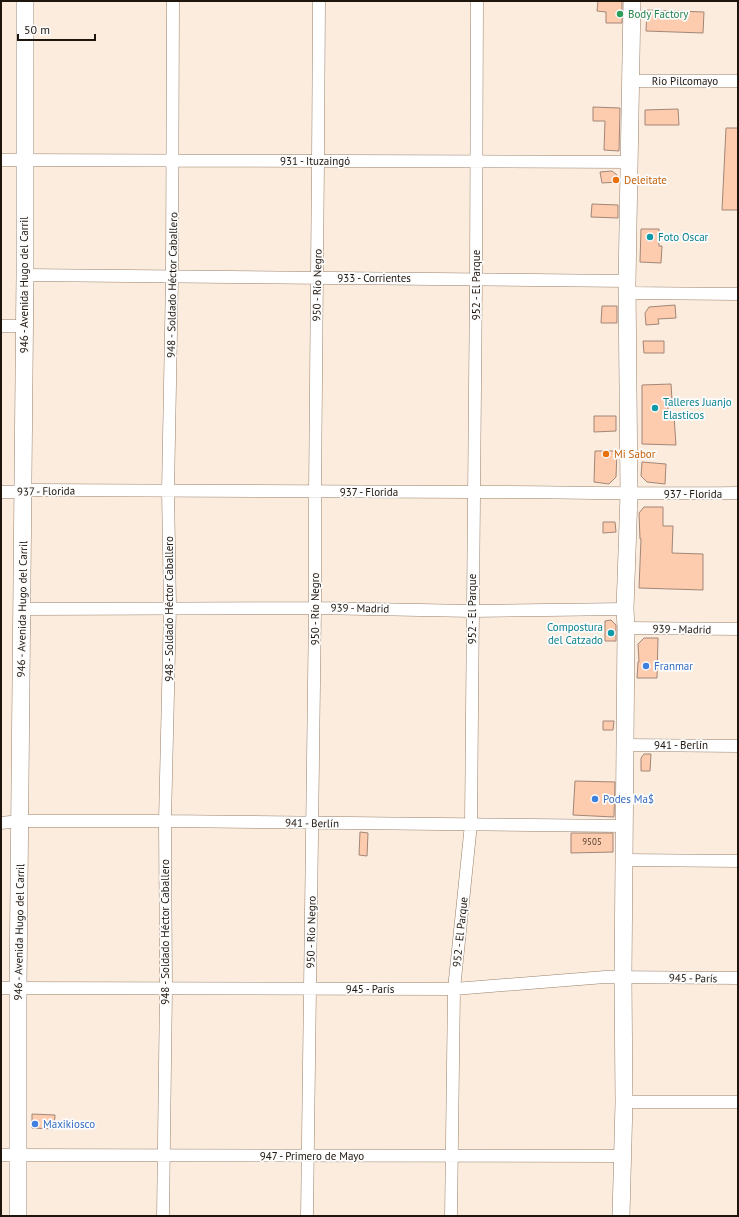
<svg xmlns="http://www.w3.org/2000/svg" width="739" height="1217" font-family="'PT Sans',sans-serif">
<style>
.building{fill:#fdcbad;stroke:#a38676}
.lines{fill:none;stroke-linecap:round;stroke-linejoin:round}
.street-casing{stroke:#99816c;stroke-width:13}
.secondary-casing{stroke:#99816c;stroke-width:18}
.street{stroke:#fff;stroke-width:12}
.secondary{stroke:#fff;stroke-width:17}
.leisure-dot{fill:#2e9e5b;stroke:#fcfcfc;stroke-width:1.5}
.food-dot{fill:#e8710a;stroke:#fcfcfc;stroke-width:1.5}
.culture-dot{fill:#0f9aa8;stroke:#fcfcfc;stroke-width:1.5}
.shop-dot{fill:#3f7fe0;stroke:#fcfcfc;stroke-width:1.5}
.labels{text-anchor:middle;stroke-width:3.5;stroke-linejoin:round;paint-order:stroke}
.number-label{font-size:9px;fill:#564235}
.leisure-label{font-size:11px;fill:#27864d;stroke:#fcfcfc;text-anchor:start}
.street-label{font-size:11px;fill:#1e150d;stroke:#fcfcfc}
.food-label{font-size:11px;fill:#c56008;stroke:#fcfcfc;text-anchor:start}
.culture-label{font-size:11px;fill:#0d838f;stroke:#fcfcfc;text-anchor:start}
.shop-label{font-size:11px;fill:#366cbe;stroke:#fcfcfc;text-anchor:start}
</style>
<rect width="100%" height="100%" fill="#fcecde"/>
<!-- building -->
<path class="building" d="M 598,1 L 622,1 L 622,23 L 606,23 L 606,12 L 597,11 Z
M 647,10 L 704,12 L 703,33 L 646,31 Z
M 593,107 L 620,108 L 619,151 L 604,150 L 605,121 L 593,121 Z
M 678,109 L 679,125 L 645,125 L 645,110 Z
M 726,128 L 738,128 L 738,210 L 722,210 Z
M 612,171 L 617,175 L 618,182 L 602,183 L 600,172 Z
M 592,204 L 618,205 L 618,218 L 591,217 Z
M 641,229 L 659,229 L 659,246 L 662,246 L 661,263 L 640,262 Z
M 675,305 L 676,318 L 658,319 L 659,324 L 646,325 L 645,313 L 649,307 Z
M 602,306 L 617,306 L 617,323 L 601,323 Z
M 643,341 L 664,341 L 664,353 L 644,353 Z
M 671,384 L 672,400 L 668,401 L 668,416 L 674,416 L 676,445 L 642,444 L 642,385 Z
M 594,416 L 616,416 L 616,431 L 594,432 Z
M 595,451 L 617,451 L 616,477 L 609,484 L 594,482 Z
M 642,462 L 666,464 L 665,484 L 647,482 L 641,476 Z
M 644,507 L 663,507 L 663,526 L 673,526 L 672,553 L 703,554 L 703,590 L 639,588 L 641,539 L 640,539 L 639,513 Z
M 603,522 L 615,522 L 616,532 L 603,533 Z
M 611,620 L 616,625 L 616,641 L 605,641 L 605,621 Z
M 644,638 L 658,638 L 657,678 L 637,678 L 638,662 L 639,662 L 638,644 Z
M 603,721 L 614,721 L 613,730 L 603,730 Z
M 644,754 L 651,754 L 650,771 L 641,771 L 641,758 Z
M 575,781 L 615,782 L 614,817 L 573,815 Z
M 360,832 L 368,833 L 367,856 L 359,855 Z
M 571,833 L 613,833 L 613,852 L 571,853 Z
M 32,1114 L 55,1115 L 54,1129 L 32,1128 Z"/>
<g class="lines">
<defs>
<path id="street" d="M 631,81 L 738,81
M 1,160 L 630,162
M 25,275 L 628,281
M 628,293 L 738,294
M 1,326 L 24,326
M 1,492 L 17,492 L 31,490 C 178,491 325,492 472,492 C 560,492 649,494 738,493
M 22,609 L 315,608 L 472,611 L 625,609
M 626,628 L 738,629
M 625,745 L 738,746
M 1,823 L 20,821 L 165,821 L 624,826
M 624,860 L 738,861
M 1,988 L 454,989 L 605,977 L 738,978
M 624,1102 L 738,1102
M 1,1155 L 623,1156
M 163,1216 L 166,989 L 165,821 L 170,607 L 168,491 L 172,277 L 173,1
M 307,1216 L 315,608 L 315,492 L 318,161 L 319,1
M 451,1216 L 454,989 L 471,824 L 476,279 L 477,1"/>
<path id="secondary" d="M 18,1216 L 18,988 L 25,275 L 25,1
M 621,1216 L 624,1102 L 623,977 L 626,628 L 625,609 L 629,494 L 627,283 L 632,1"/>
</defs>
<!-- street casing -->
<use href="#street" class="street-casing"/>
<!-- secondary casing -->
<use href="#secondary" class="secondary-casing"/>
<!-- street -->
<use href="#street" class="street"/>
<!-- secondary -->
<use href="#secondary" class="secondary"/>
</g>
<!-- markers -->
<circle class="leisure-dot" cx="620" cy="14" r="4"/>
<g class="food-dot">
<circle cx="616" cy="180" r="4"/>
<circle cx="606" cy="454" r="4"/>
</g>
<g class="culture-dot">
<circle cx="650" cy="237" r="4"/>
<circle cx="655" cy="408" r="4"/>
<circle cx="611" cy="633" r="4"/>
</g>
<g class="shop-dot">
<circle cx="646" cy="666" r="4"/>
<circle cx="595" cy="799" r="4"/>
<circle cx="35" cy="1124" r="4"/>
</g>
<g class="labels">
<!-- number labels -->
<g class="number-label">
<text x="592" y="845">9505</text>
</g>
<!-- leisure labels -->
<g class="leisure-label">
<text x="628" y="18">Body Factory</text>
</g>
<!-- street labels -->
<g class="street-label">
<text x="685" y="85">Rio Pilcomayo</text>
<text x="315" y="165">931 - Ituzaingó</text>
<text x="374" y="282">933 - Corrientes</text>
<text transform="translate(24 285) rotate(-90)" y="4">946 - Avenida Hugo del Carril</text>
<text transform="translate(172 285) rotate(-89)" y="4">948 - Soldado Héctor Caballero</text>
<text transform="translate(317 285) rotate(-89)" y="4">950 - Río Negro</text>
<text transform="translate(476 285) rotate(-90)" y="4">952 - El Parque</text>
<text transform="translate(46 491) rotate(-1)" y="4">937 - Florida</text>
<text x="369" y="496">937 - Florida</text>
<text x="693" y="498">937 - Florida</text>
<text transform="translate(360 608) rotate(1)" y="4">939 - Madrid</text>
<text transform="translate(22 609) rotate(-89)" y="4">946 - Avenida Hugo del Carril</text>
<text transform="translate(169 609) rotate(-90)" y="4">948 - Soldado Héctor Caballero</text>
<text transform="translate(315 609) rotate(-90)" y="4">950 - Río Negro</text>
<text transform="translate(472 609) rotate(-90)" y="4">952 - El Parque</text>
<text transform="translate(682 629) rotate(1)" y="4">939 - Madrid</text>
<text x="681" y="749">941 - Berlín</text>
<text transform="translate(312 823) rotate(1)" y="4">941 - Berlín</text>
<text transform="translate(19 932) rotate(-89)" y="4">946 - Avenida Hugo del Carril</text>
<text transform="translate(165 932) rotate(-90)" y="4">948 - Soldado Héctor Caballero</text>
<text transform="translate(311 932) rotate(-89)" y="4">950 - Río Negro</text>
<text transform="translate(460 932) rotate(-84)" y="4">952 - El Parque</text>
<text transform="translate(693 978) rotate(1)" y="4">945 - París</text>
<text x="370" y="993">945 - París</text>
<text x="312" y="1160">947 - Primero de Mayo</text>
</g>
<!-- food labels -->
<g class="food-label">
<text x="624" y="184">Deleitate</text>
<text x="614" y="458">Mi Sabor</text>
</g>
<!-- culture labels -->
<g class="culture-label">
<text x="658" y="241">Foto Oscar</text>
<text x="663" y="406">Talleres Juanjo<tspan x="663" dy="13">Elasticos</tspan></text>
<text x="603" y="631" text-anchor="end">Compostura<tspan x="603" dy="13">del Catzado</tspan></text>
</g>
<!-- shop labels -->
<g class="shop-label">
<text x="654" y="670">Franmar</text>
<text x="603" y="803">Podes Ma$</text>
<text x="43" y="1128">Maxikiosco</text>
</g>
</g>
<!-- border -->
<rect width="739" height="1217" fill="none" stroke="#1e150d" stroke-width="4"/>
<!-- scale -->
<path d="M18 34v6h77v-6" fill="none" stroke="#1e150d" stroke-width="2"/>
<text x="24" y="34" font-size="12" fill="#1e150d" stroke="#fcfcfc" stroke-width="3" paint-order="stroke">50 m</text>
</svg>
